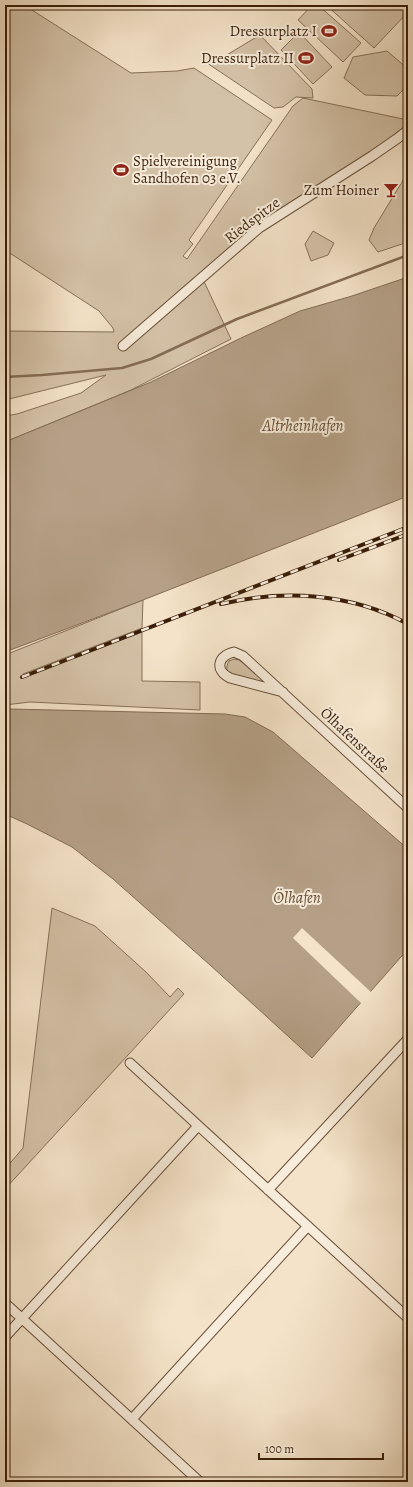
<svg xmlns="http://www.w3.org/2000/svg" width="413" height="1487" font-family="Alegreya,serif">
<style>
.green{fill:#d4c2a8;stroke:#877058}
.water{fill:#b5a087;stroke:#846c54}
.pier{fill:#f4e3c9}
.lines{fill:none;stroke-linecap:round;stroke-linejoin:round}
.stream{stroke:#846c54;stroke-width:2.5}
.minor-casing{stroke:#684f38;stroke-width:11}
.minor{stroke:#f8eddc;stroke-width:9}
.rail-casing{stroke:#3a1e08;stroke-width:4}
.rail{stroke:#f8eddc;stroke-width:2.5;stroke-dasharray:8;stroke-linecap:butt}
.labels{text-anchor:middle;stroke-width:4;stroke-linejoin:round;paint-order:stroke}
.poi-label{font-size:15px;fill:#3a1e08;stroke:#f8eddc;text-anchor:end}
.street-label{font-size:15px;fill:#3a1e08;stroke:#f8eddc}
.water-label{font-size:16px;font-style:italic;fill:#654c34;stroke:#f8eddc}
</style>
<rect width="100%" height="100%" fill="#f4e3c9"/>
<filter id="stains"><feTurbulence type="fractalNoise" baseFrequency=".005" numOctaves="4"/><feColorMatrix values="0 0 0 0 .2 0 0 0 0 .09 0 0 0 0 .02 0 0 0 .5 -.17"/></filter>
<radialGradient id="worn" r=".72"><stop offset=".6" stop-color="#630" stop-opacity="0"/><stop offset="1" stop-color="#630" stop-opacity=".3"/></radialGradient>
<!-- green -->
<path class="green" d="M 5,5 L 24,5 L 131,73 L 177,71 L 194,68 L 272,120 L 189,240 L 193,244 L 183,256 L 187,259 L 293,106 L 303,98 L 408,120 L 408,124 L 368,155 L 257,227 L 200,273 L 231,339 L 131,390 L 5,442 L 5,416 L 17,414 L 81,393 L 106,375 L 5,400 L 5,331 L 114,332 L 113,328 L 99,311 L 5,250 Z
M 312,5 L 318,5 L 361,43 L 343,62 L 298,20 Z
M 326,5 L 408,5 L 408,12 L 374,48 Z
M 299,32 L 332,67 L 313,84 L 281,50 Z
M 260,35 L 312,89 L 313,98 L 296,97 L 283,107 L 274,108 L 207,63 L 225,56 Z
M 387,51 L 408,69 L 408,85 L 397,96 L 365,95 L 344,78 L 353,57 Z
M 408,172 L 408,242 L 378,252 L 369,240 L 374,228 Z
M 313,231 L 334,243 L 328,255 L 311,261 L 305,244 Z
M 143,600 L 142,628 L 23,674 L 23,678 L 142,632 L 142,681 L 200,682 L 200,710 L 30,702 L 5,705 L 5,655 Z
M 234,659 L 239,660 L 263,678 L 263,682 L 260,683 C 253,681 230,676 227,670 C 226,667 228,663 229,661 Z
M 52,908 L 95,926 L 146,972 L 170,997 L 178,988 L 184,994 L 5,1189 L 5,1169 L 23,1148 Z"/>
<!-- water -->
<path class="water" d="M 408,277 L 408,496 L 143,600 L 5,652 L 5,442 L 151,382 L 241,338 L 300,311 L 352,296 Z
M 10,709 L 225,714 L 245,717 L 273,732 L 408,849 L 408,949 L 312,1058 L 210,965 L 113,879 L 72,847 L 27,824 L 5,814 L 5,710 Z"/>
<!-- pier -->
<path class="pier" d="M 302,928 L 372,993 L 362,1004 L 293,938 Z"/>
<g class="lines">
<!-- stream -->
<path class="stream" d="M 5,377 L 42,375 L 122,368 L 151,359 L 237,319 L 408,255"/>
<defs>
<path id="minor" d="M 123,346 L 259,228 L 372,156 L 398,138 L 408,130
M 283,692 L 230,678 C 214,670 218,656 234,652 L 243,656 L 408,808
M 130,1063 L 408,1318
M 268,1190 L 408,1039
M 5,1303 L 200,1482
M 5,1337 L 198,1126
M 132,1419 L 308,1226"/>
</defs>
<!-- minor casing -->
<use href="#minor" class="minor-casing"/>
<!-- minor -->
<use href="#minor" class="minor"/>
<defs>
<path id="rail" d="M 339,560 L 408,534
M 221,604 C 284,589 351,593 408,624
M 22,677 L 408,527"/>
</defs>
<!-- rail casing -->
<use href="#rail" class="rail-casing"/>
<!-- rail -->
<use href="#rail" class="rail"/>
</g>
<!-- icons -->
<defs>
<symbol id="stadium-bare" viewBox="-9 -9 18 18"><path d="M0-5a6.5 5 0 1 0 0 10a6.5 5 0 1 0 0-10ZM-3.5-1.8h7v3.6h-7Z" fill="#8f2418" stroke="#f8eddc" stroke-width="2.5" paint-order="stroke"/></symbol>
<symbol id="bar-bare" viewBox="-9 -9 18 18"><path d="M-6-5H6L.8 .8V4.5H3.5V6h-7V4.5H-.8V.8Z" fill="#8f2418" stroke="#f8eddc" stroke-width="2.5" paint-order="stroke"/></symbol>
</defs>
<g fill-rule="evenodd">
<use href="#stadium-bare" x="318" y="20" width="22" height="22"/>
<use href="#stadium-bare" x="295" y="47" width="22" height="22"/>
<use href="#stadium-bare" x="110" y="159" width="22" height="22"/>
<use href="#bar-bare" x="380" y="179" width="22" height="22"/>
</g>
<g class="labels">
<!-- poi labels -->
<g class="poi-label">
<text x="317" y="36">Dressurplatz I</text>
<text x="294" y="63">Dressurplatz II</text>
<text x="133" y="166" text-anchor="start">Spielvereinigung<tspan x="133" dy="17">Sandhofen 03 e.V.</tspan></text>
<text x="379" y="195">Zum Hoiner</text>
</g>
<!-- street labels -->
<g class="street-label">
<text transform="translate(252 220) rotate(-37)" y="5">Riedspitze</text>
<text transform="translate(355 740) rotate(43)" y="5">Ölhafenstraße</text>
</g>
<!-- water labels -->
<g class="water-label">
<text x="303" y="431">Altrheinhafen</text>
<text x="297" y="903">Ölhafen</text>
</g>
</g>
<!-- margin -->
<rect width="413" height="1487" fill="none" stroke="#f4e3c9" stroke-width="20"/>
<rect x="6" y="6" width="401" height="1475" fill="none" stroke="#3a1e08" stroke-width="2"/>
<rect x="10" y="10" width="393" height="1467" fill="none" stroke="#3a1e08"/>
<!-- scale -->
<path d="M259 1453v6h124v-6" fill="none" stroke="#3a1e08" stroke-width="2"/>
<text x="265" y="1453" font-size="12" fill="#3a1e08" stroke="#f8eddc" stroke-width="3" paint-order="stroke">100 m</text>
<rect width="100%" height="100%" filter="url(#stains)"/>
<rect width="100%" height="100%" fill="url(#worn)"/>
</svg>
